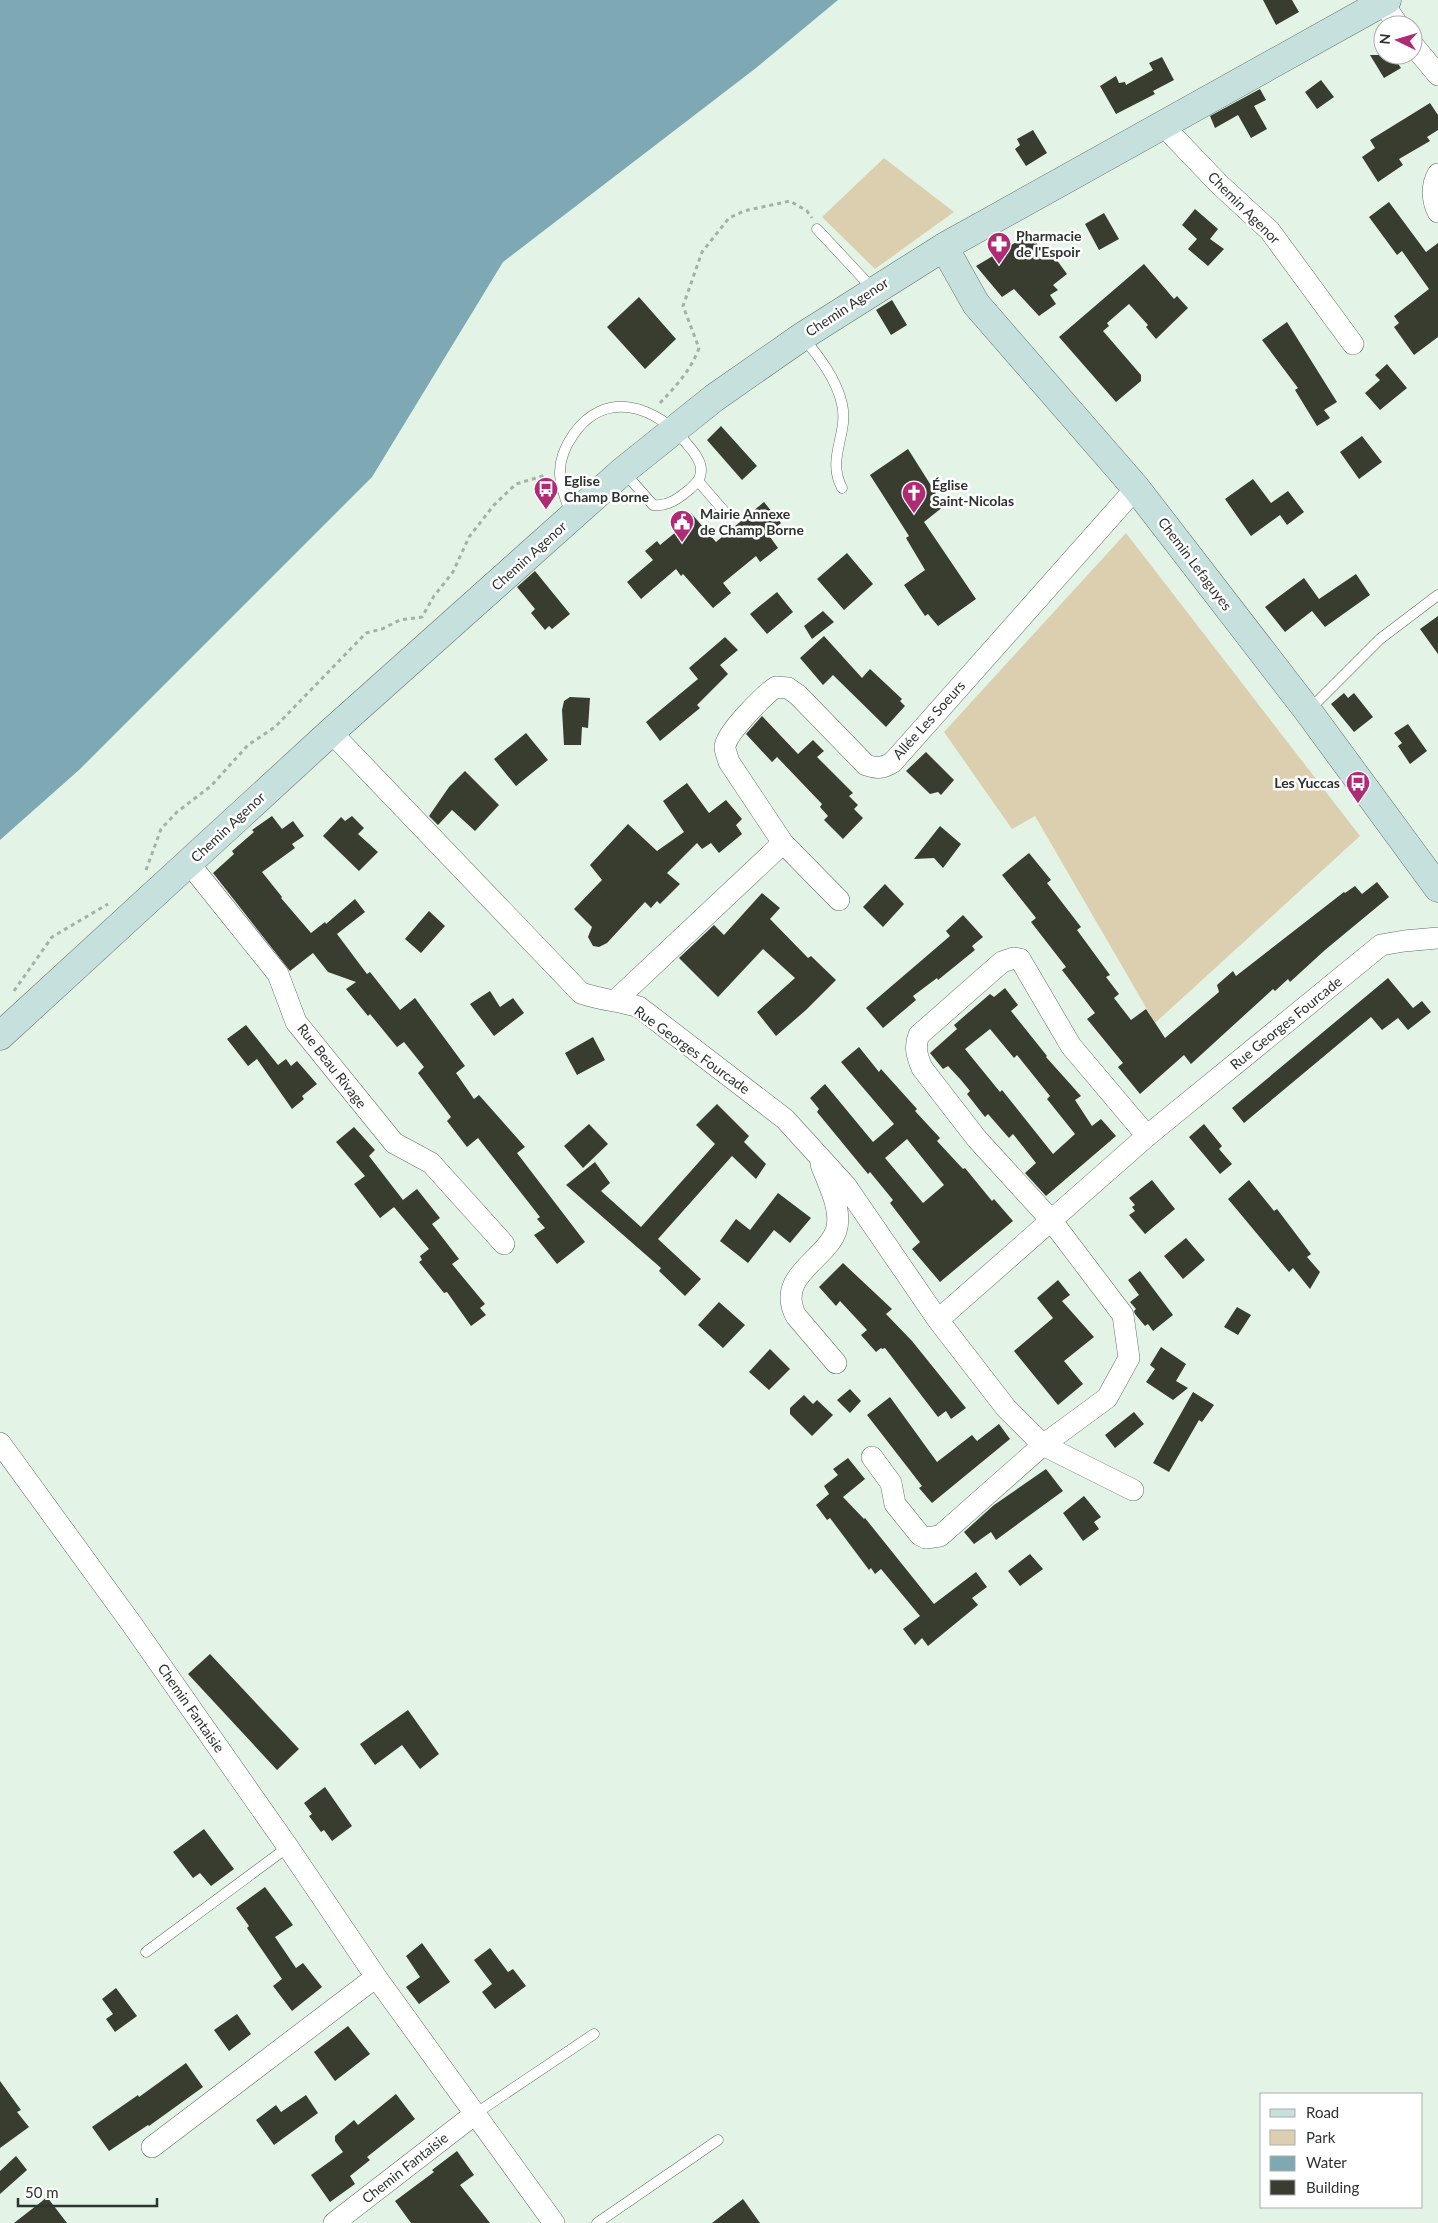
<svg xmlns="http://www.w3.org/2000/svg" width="1438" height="2223" font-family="Lato,sans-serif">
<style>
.green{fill:#dccfb0}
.water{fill:#7da8b4}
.building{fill:#393d2f;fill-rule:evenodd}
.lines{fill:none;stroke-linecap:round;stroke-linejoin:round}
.lane-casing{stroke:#647267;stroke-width:11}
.street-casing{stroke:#647267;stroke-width:22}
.secondary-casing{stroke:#647267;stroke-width:29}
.path{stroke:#a4b1a7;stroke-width:3;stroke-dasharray:4 4;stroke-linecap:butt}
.lane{stroke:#fff;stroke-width:10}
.street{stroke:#fff;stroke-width:21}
.secondary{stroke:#c6e0dd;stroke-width:28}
.labels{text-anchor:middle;stroke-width:5;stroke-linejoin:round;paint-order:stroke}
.street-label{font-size:14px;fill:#2d332e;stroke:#fff}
.poi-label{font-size:14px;font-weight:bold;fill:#2d332e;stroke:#fff;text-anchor:start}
</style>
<rect width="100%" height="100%" fill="#e3f3e6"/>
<!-- green -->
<path class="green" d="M 884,158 L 954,212 L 875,269 L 822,217 Z
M 1126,533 L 1360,836 L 1155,1023 L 1035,816 L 1012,829 L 944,732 Z"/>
<!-- water -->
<path class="water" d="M 0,0 L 838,0 L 756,68 L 503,262 L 372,477 L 79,770 L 0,840 Z"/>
<!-- building -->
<path class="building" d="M 1263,0 L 1292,0 L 1299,12 L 1276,25 Z
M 1370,55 L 1392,55 L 1401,68 L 1384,78 Z
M 1162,57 L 1174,80 L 1153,91 L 1155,94 L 1116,114 L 1100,86 L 1116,76 L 1119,83 L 1125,82 L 1126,85 L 1153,70 L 1149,63 Z
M 1321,80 L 1334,97 L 1317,109 L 1305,92 Z
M 1260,89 L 1266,100 L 1254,106 L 1267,129 L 1251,138 L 1238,115 L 1215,128 L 1210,116 Z
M 1430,103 L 1438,115 L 1438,130 L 1427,137 L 1430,141 L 1399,159 L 1403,165 L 1378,182 L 1362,157 L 1375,148 L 1370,140 Z
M 1033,130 L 1047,153 L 1026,166 L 1015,149 L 1020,145 L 1017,139 Z
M 1389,202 L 1426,252 L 1438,243 L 1438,337 L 1414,355 L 1394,327 L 1399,323 L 1394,316 L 1429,289 L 1402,251 L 1397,255 L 1369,217 Z
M 1195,209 L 1218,229 L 1210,239 L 1224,249 L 1208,266 L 1188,249 L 1197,239 L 1182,225 Z
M 1104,213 L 1119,239 L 1099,250 L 1085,224 Z
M 1030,234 L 1042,251 L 1048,248 L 1067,274 L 1053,285 L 1058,290 L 1050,295 L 1056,304 L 1039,316 L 1014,289 L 1002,297 L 976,266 Z
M 1144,264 L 1174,299 L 1177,296 L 1188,308 L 1156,339 L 1146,327 L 1148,325 L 1129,304 L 1107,323 L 1109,326 L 1103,331 L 1141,375 L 1141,381 L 1116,402 L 1059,337 Z
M 639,297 L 676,339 L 645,369 L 607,327 Z
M 892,300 L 907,325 L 891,335 L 876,310 Z
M 1287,322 L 1337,402 L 1324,410 L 1330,418 L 1317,426 L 1295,390 L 1298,388 L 1262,340 Z
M 1387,364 L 1407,388 L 1380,410 L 1365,393 L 1380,380 L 1375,375 Z
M 721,426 L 757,466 L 742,480 L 707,440 Z
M 1362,436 L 1382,462 L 1359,479 L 1340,452 Z
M 908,449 L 944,506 L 924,522 L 976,599 L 938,626 L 928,614 L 925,616 L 904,585 L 925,570 L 906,538 L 909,536 L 870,475 Z
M 1253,479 L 1271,503 L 1288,491 L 1304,512 L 1287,525 L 1280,515 L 1251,536 L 1225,499 Z
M 764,502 L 781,523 L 768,534 L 778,548 L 760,562 L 756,556 L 723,583 L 731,593 L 713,608 L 683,574 L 681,576 L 676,569 L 641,599 L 627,582 L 653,560 L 645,551 L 657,541 L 660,545 L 682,527 L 679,524 L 691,513 L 716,542 Z
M 847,553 L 873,584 L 844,610 L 817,579 Z
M 535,571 L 570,614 L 552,629 L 549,626 L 545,630 L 531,613 L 535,609 L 517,587 Z
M 1356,574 L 1370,595 L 1325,627 L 1312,611 L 1285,632 L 1265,607 L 1304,578 L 1319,599 Z
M 777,592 L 793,612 L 767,634 L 750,614 Z
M 823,611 L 834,622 L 812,639 L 804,626 Z
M 1438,616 L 1438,654 L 1420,629 Z
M 824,636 L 862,678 L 870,669 L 902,699 L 900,701 L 905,706 L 886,727 L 833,675 L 823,685 L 800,658 Z
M 725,637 L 738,650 L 720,665 L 728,674 L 697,705 L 700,708 L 660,741 L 646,722 L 698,679 L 689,668 Z
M 1344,693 L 1348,698 L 1354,693 L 1373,717 L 1354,732 L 1331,704 Z
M 570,697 L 590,698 L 588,728 L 582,727 L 581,745 L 564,745 L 562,710 L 564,701 Z
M 762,716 L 798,754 L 813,740 L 824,751 L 817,757 L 853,793 L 849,796 L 858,805 L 854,809 L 863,818 L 843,839 L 824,820 L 828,816 L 820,807 L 822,804 L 777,757 L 772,762 L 746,734 Z
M 1408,724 L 1427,751 L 1410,764 L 1398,746 L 1402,743 L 1394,733 Z
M 526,733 L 548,760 L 516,786 L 494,759 Z
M 926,752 L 954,780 L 941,795 L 938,792 L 930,794 L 906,771 Z
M 465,771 L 499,805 L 475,831 L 452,810 L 438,825 L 429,816 L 449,787 Z
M 687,783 L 709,813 L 726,800 L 742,819 L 736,825 L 742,834 L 719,853 L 711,843 L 702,849 L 697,843 L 667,873 L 680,884 L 660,904 L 657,901 L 651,908 L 645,902 L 607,943 L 599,947 L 593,946 L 588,937 L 592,927 L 574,909 L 602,880 L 590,865 L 628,824 L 657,851 L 684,832 L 663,801 Z
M 272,816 L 282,829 L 293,821 L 304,836 L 292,844 L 295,848 L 262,872 L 282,897 L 281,898 L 311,933 L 325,922 L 326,924 L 355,899 L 365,912 L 337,934 L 367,974 L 370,972 L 400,1010 L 415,998 L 465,1066 L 456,1073 L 474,1099 L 479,1095 L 525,1147 L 517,1153 L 585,1242 L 557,1264 L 534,1235 L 545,1228 L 537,1219 L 540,1217 L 478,1138 L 467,1147 L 447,1121 L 451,1117 L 418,1073 L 424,1067 L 404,1042 L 397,1047 L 370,1014 L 368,1016 L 346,989 L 356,982 L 328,972 L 313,953 L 290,971 L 213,873 L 234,854 L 232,851 L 254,832 L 252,830 Z
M 352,816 L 364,828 L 358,834 L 378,852 L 359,871 L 323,836 L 341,817 L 345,821 Z
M 940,826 L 961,844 L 943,868 L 934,858 L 914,859 Z
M 1029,853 L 1051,880 L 1047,883 L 1081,927 L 1077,930 L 1110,975 L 1106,977 L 1119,994 L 1114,998 L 1131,1020 L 1146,1009 L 1165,1038 L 1219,992 L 1217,985 L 1233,971 L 1236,976 L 1344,892 L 1345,893 L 1355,886 L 1362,894 L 1377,882 L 1389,897 L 1325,950 L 1290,982 L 1288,979 L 1275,991 L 1273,989 L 1191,1064 L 1184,1055 L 1140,1094 L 1118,1067 L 1123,1063 L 1087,1019 L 1095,1013 L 1062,970 L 1066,967 L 1031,922 L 1036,918 L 1002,875 Z
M 885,884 L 904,904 L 883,927 L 863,907 Z
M 762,893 L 780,908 L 770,919 L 808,958 L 811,956 L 836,980 L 806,1010 L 776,1036 L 757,1012 L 795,978 L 763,949 L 718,997 L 679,958 L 714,925 L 724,935 Z
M 429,911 L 445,926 L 421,953 L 405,939 Z
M 963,915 L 983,937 L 972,946 L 975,950 L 938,980 L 937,978 L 913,996 L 916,1000 L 883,1028 L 866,1008 L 950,936 L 946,931 Z
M 1388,978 L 1413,1008 L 1422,1001 L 1431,1012 L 1408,1030 L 1398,1018 L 1382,1030 L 1371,1017 L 1244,1123 L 1232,1108 Z
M 1005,988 L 1018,1005 L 1011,1011 L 1047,1056 L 1046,1057 L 1081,1096 L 1075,1100 L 1092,1126 L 1101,1119 L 1116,1136 L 1046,1196 L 1025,1173 L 1036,1163 L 1013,1134 L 1009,1138 L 988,1114 L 985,1117 L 967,1094 L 970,1091 L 961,1080 L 948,1066 L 943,1069 L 930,1053 L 957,1029 L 954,1025 L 990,994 L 994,997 ZM 990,1029 L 1014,1058 L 1017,1055 L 1050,1096 L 1047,1099 L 1075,1134 L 1053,1154 L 1002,1090 L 1000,1092 L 965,1049 Z
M 490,991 L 500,1007 L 513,998 L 524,1013 L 494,1036 L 470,1004 Z
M 246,1025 L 278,1065 L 286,1059 L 291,1066 L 297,1061 L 317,1084 L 302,1096 L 304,1099 L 292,1109 L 257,1059 L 248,1066 L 227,1039 Z
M 593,1037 L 605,1060 L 577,1075 L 565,1053 Z
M 859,1047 L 879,1072 L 881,1069 L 917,1109 L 915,1111 L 940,1138 L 937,1141 L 963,1169 L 965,1168 L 992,1201 L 994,1199 L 1013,1221 L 940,1282 L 912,1249 L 920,1242 L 890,1203 L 893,1200 L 870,1172 L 868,1174 L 817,1112 L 819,1109 L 810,1098 L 825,1084 L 873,1142 L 894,1124 L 841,1062 ZM 907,1139 L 944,1185 L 923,1203 L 885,1158 Z
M 717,1104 L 749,1136 L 744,1142 L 766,1164 L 756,1179 L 732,1156 L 658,1239 L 701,1279 L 685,1296 L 659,1271 L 661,1268 L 566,1185 L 595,1162 L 610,1183 L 601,1191 L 641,1227 L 715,1144 L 696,1125 Z
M 589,1124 L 608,1144 L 583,1168 L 564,1146 Z
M 1204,1124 L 1222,1146 L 1219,1149 L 1232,1164 L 1220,1174 L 1189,1137 Z
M 354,1127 L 375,1150 L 369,1156 L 403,1200 L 380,1218 L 354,1184 L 365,1176 L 336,1142 Z
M 1152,1180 L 1175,1209 L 1145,1234 L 1129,1215 L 1135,1211 L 1132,1207 L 1135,1205 L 1129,1198 Z
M 1249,1180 L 1274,1211 L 1277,1209 L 1311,1254 L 1307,1257 L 1320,1272 L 1310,1289 L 1293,1268 L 1289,1272 L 1228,1199 Z
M 417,1189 L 440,1218 L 432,1224 L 459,1259 L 452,1264 L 485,1304 L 480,1308 L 486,1315 L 471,1326 L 447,1292 L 444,1293 L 419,1262 L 422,1260 L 420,1256 L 429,1249 L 394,1207 Z
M 778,1193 L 811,1218 L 790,1243 L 774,1230 L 748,1263 L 720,1241 L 736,1219 L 750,1230 Z
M 1186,1238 L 1205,1260 L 1183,1279 L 1164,1256 Z
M 843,1263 L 892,1309 L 886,1314 L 912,1341 L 966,1408 L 951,1419 L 946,1411 L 938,1417 L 885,1348 L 882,1349 L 881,1348 L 876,1352 L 861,1335 L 867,1330 L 840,1301 L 836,1306 L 819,1287 Z
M 1140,1271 L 1173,1315 L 1153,1331 L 1148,1324 L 1145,1326 L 1135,1314 L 1134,1311 L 1136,1309 L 1130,1302 L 1139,1295 L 1128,1280 Z
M 1058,1280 L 1070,1295 L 1062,1301 L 1094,1337 L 1064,1361 L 1083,1384 L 1058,1405 L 1014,1351 L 1053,1318 L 1037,1298 Z
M 719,1302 L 745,1325 L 723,1348 L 698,1325 Z
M 1237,1307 L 1251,1315 L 1238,1335 L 1224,1327 Z
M 1161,1347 L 1186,1364 L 1176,1381 L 1188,1388 L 1173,1400 L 1146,1382 L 1155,1369 L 1150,1365 Z
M 770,1349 L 790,1369 L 769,1390 L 749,1372 Z
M 850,1389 L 861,1401 L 850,1413 L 837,1400 Z
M 1193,1392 L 1214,1405 L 1202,1422 L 1199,1420 L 1169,1472 L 1153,1463 Z
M 804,1395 L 813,1404 L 817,1400 L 833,1415 L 812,1436 L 790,1414 L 790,1408 Z
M 890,1397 L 937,1462 L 972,1435 L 977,1441 L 999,1424 L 1010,1439 L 932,1503 L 919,1488 L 922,1486 L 867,1415 Z
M 1134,1412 L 1144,1424 L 1115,1448 L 1105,1435 Z
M 848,1458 L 865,1479 L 843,1497 L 864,1519 L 865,1518 L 934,1604 L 976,1572 L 987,1587 L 972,1598 L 978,1605 L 928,1646 L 922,1638 L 915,1645 L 903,1629 L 920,1616 L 881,1569 L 875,1574 L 871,1568 L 869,1570 L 830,1518 L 827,1520 L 816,1505 L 829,1494 L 824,1486 L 838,1475 L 833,1469 Z
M 1046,1469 L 1063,1491 L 996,1540 L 991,1532 L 974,1544 L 964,1532 L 994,1505 Z
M 1084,1496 L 1101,1517 L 1094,1522 L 1099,1529 L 1083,1541 L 1063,1513 Z
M 1030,1554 L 1043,1569 L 1020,1586 L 1008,1571 Z
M 210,1654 L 299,1749 L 277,1770 L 188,1674 Z
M 408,1710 L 439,1754 L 420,1769 L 402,1745 L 375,1765 L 360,1744 Z
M 325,1787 L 352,1826 L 332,1841 L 324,1830 L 321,1832 L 309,1816 L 312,1814 L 304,1803 Z
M 204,1829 L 234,1869 L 211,1886 L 200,1873 L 193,1878 L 173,1852 Z
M 265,1887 L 293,1925 L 275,1937 L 296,1968 L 303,1963 L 322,1987 L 292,2011 L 273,1986 L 282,1979 L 247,1928 L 249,1926 L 236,1908 Z
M 422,1943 L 450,1982 L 419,2004 L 406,1987 L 420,1977 L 406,1956 Z
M 490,1948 L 508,1972 L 513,1969 L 526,1986 L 495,2009 L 482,1992 L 492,1984 L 474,1960 Z
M 116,1988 L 137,2016 L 115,2032 L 106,2019 L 113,2014 L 102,1999 Z
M 237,2014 L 251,2034 L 229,2051 L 214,2030 Z
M 348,2026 L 370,2054 L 335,2081 L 314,2052 Z
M 186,2063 L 203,2087 L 149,2126 L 148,2125 L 109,2151 L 92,2127 L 138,2095 L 139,2097 Z
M 0,2081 L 21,2110 L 17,2112 L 29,2127 L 0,2148 Z
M 396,2094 L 415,2119 L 367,2157 L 370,2160 L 350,2176 L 355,2184 L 330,2202 L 311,2175 L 343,2152 L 335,2141 L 335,2136 L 354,2120 L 358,2125 Z
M 306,2095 L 318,2113 L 274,2145 L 256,2120 L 276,2105 L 281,2112 Z
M 457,2151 L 474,2175 L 460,2185 L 490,2223 L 411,2223 L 395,2201 L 434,2172 L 432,2170 Z
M 16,2156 L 27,2170 L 0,2194 L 0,2171 Z
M 47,2197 L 67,2223 L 14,2223 L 41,2202 Z
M 743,2199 L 760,2223 L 712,2223 Z"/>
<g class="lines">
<defs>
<path id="lane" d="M 817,229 L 873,289
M 803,337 C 819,357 836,378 842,404 C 849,434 826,458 842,488
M 698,481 L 724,511
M 571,514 C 559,484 553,464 573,435 C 605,388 657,406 687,444 C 693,451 701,460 701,470 C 701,479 696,483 690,489 C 679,498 668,507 653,505 L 624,472
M 1308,711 L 1380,639 L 1438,595
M 146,1952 L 288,1847
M 475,2114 L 594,2034
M 597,2223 L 718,2140"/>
<path id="street" d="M 1383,3 L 1398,25
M 1413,45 L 1438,75
M 1167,123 L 1173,136 L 1219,184 L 1270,231 L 1353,344
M 1438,174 C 1431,186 1432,200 1438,212
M 331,732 L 581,993 C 601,1000 620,1001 639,1007 L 785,1119 L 846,1186 L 938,1320 L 1147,1136 L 1381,945 L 1404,941 L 1438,938
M 187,865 L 196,872 L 278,974 L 296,1022 L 394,1143 L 431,1163 L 504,1244
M 839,900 L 783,843 L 729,762 C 728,758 725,751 725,747 C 725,734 765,694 776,687 L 788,688 L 798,695 L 866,765 C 877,769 884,768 893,762 L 1136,488
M 616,1000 L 783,843
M 821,1164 C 828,1184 843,1210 836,1231 C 826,1260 775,1276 796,1316 L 836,1363
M 938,1320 L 1006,1408 L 1043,1445 L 1133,1490
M 0,1443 L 131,1623 L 288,1847 L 376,1977 L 554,2223
M 872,1457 L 891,1483 L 895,1504 L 920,1535 L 926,1538 L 940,1536 L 1043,1445 L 1107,1398 L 1129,1358 L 1123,1315 L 1051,1220 L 977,1139 L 922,1068 C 917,1056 914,1047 919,1035 L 1002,962 L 1014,958 L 1020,959 L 1071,1046 L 1147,1136
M 152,2147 L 376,1977
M 334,2223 L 475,2114"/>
<path id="secondary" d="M 944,247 L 976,304 L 1136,488 L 1308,711 L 1438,888
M 0,1036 L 331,732 L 623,471 L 714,398 L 803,336 L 944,247 L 1387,0"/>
</defs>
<!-- lane casing -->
<use href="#lane" class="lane-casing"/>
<!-- street casing -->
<use href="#street" class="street-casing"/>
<!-- secondary casing -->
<use href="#secondary" class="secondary-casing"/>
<!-- path -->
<path class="path" d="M 660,403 C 676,386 691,370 699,348 L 683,306 L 702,252 L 729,218 L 744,211 L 790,201 L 807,211 L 812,218
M 146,870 L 161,829 L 177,812 L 211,786 L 248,745 L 275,727 L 366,633 L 382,629 L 400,620 L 422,617 L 434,596 L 453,572 L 469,537 L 494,505 L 516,484 L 546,475
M 14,991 L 52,937 L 108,904"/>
<!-- lane -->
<use href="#lane" class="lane"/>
<!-- street -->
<use href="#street" class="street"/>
<!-- secondary -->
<use href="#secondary" class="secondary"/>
</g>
<!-- icons -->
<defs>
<symbol id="pharmacy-pin" viewBox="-11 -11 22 30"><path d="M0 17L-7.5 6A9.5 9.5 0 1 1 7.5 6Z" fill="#af2b73" stroke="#fff"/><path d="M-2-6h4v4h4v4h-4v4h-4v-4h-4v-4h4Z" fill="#fff"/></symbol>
<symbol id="bus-pin" viewBox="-11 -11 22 30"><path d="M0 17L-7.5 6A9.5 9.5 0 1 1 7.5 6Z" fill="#af2b73" stroke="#fff"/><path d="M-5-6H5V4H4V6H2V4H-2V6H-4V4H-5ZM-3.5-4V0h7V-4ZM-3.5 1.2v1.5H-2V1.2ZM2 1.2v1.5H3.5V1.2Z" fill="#fff"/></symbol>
<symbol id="church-pin" viewBox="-11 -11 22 30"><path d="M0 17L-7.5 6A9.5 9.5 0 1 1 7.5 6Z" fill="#af2b73" stroke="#fff"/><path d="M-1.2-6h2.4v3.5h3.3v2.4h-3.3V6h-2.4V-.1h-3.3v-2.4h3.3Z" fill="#fff"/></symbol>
<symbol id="civic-pin" viewBox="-11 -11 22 30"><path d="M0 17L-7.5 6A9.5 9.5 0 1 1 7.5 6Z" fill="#af2b73" stroke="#fff"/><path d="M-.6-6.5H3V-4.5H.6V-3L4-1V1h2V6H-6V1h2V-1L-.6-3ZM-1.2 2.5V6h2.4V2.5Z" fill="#fff"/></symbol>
</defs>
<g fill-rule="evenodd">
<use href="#pharmacy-pin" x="985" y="230" width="28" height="38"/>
<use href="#bus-pin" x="532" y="475" width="28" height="38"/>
<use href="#church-pin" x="900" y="479" width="28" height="38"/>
<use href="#civic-pin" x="668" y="508" width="28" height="38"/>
<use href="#bus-pin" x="1344" y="769" width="28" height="38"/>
</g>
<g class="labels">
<!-- street labels -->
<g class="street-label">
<text transform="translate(1244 208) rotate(45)" y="5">Chemin Agenor</text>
<text transform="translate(847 307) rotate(-33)" y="5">Chemin Agenor</text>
<text transform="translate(529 556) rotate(-42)" y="5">Chemin Agenor</text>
<text transform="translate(1195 564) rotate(53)" y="5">Chemin Lefaguyes</text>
<text transform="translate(929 720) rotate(-48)" y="5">Allée Les Soeurs</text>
<text transform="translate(228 827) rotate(-43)" y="5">Chemin Agenor</text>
<text transform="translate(1286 1023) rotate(-39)" y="5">Rue Georges Fourcade</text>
<text transform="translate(692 1050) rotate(36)" y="5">Rue Georges Fourcade</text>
<text transform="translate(332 1066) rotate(52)" y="5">Rue Beau Rivage</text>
<text transform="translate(191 1708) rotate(55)" y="5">Chemin Fantaisie</text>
<text transform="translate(405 2168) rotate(-38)" y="5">Chemin Fantaisie</text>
</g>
<!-- poi labels -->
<g class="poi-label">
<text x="1016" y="241">Pharmacie<tspan x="1016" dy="16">de l'Espoir</tspan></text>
<text x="564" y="486">Eglise<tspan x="564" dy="16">Champ Borne</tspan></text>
<text x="932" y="490">Église<tspan x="932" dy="16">Saint-Nicolas</tspan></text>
<text x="700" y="519">Mairie Annexe<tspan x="700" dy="16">de Champ Borne</tspan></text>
<text x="1340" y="788" text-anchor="end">Les Yuccas</text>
</g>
</g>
<!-- legend -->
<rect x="1260" y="2093" width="162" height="115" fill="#ffffff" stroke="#abadab"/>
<rect x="1270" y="2109" width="25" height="8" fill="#c6e0dd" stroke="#abadab"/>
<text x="1306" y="2118" font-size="15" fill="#2d332e">Road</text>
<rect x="1270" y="2130" width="25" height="15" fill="#dccfb0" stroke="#abadab"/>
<text x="1306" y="2143" font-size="15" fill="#2d332e">Park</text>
<rect x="1270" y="2156" width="25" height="15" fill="#7da8b4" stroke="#abadab"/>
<text x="1306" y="2168" font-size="15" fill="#2d332e">Water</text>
<rect x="1270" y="2180" width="25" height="15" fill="#393d2f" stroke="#abadab"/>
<text x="1306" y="2193" font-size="15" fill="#2d332e">Building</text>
<!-- north arrow -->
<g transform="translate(1398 40) rotate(275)"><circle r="24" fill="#ffffff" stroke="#abadab"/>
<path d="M0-4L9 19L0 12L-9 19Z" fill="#af2b73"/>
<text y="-8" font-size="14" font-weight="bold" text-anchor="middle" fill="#2d332e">N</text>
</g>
<!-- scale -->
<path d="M18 2198v8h139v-8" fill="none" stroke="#2d332e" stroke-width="2.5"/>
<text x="25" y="2198" font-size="15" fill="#2d332e" stroke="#ffffff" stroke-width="4" paint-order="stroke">50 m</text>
</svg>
